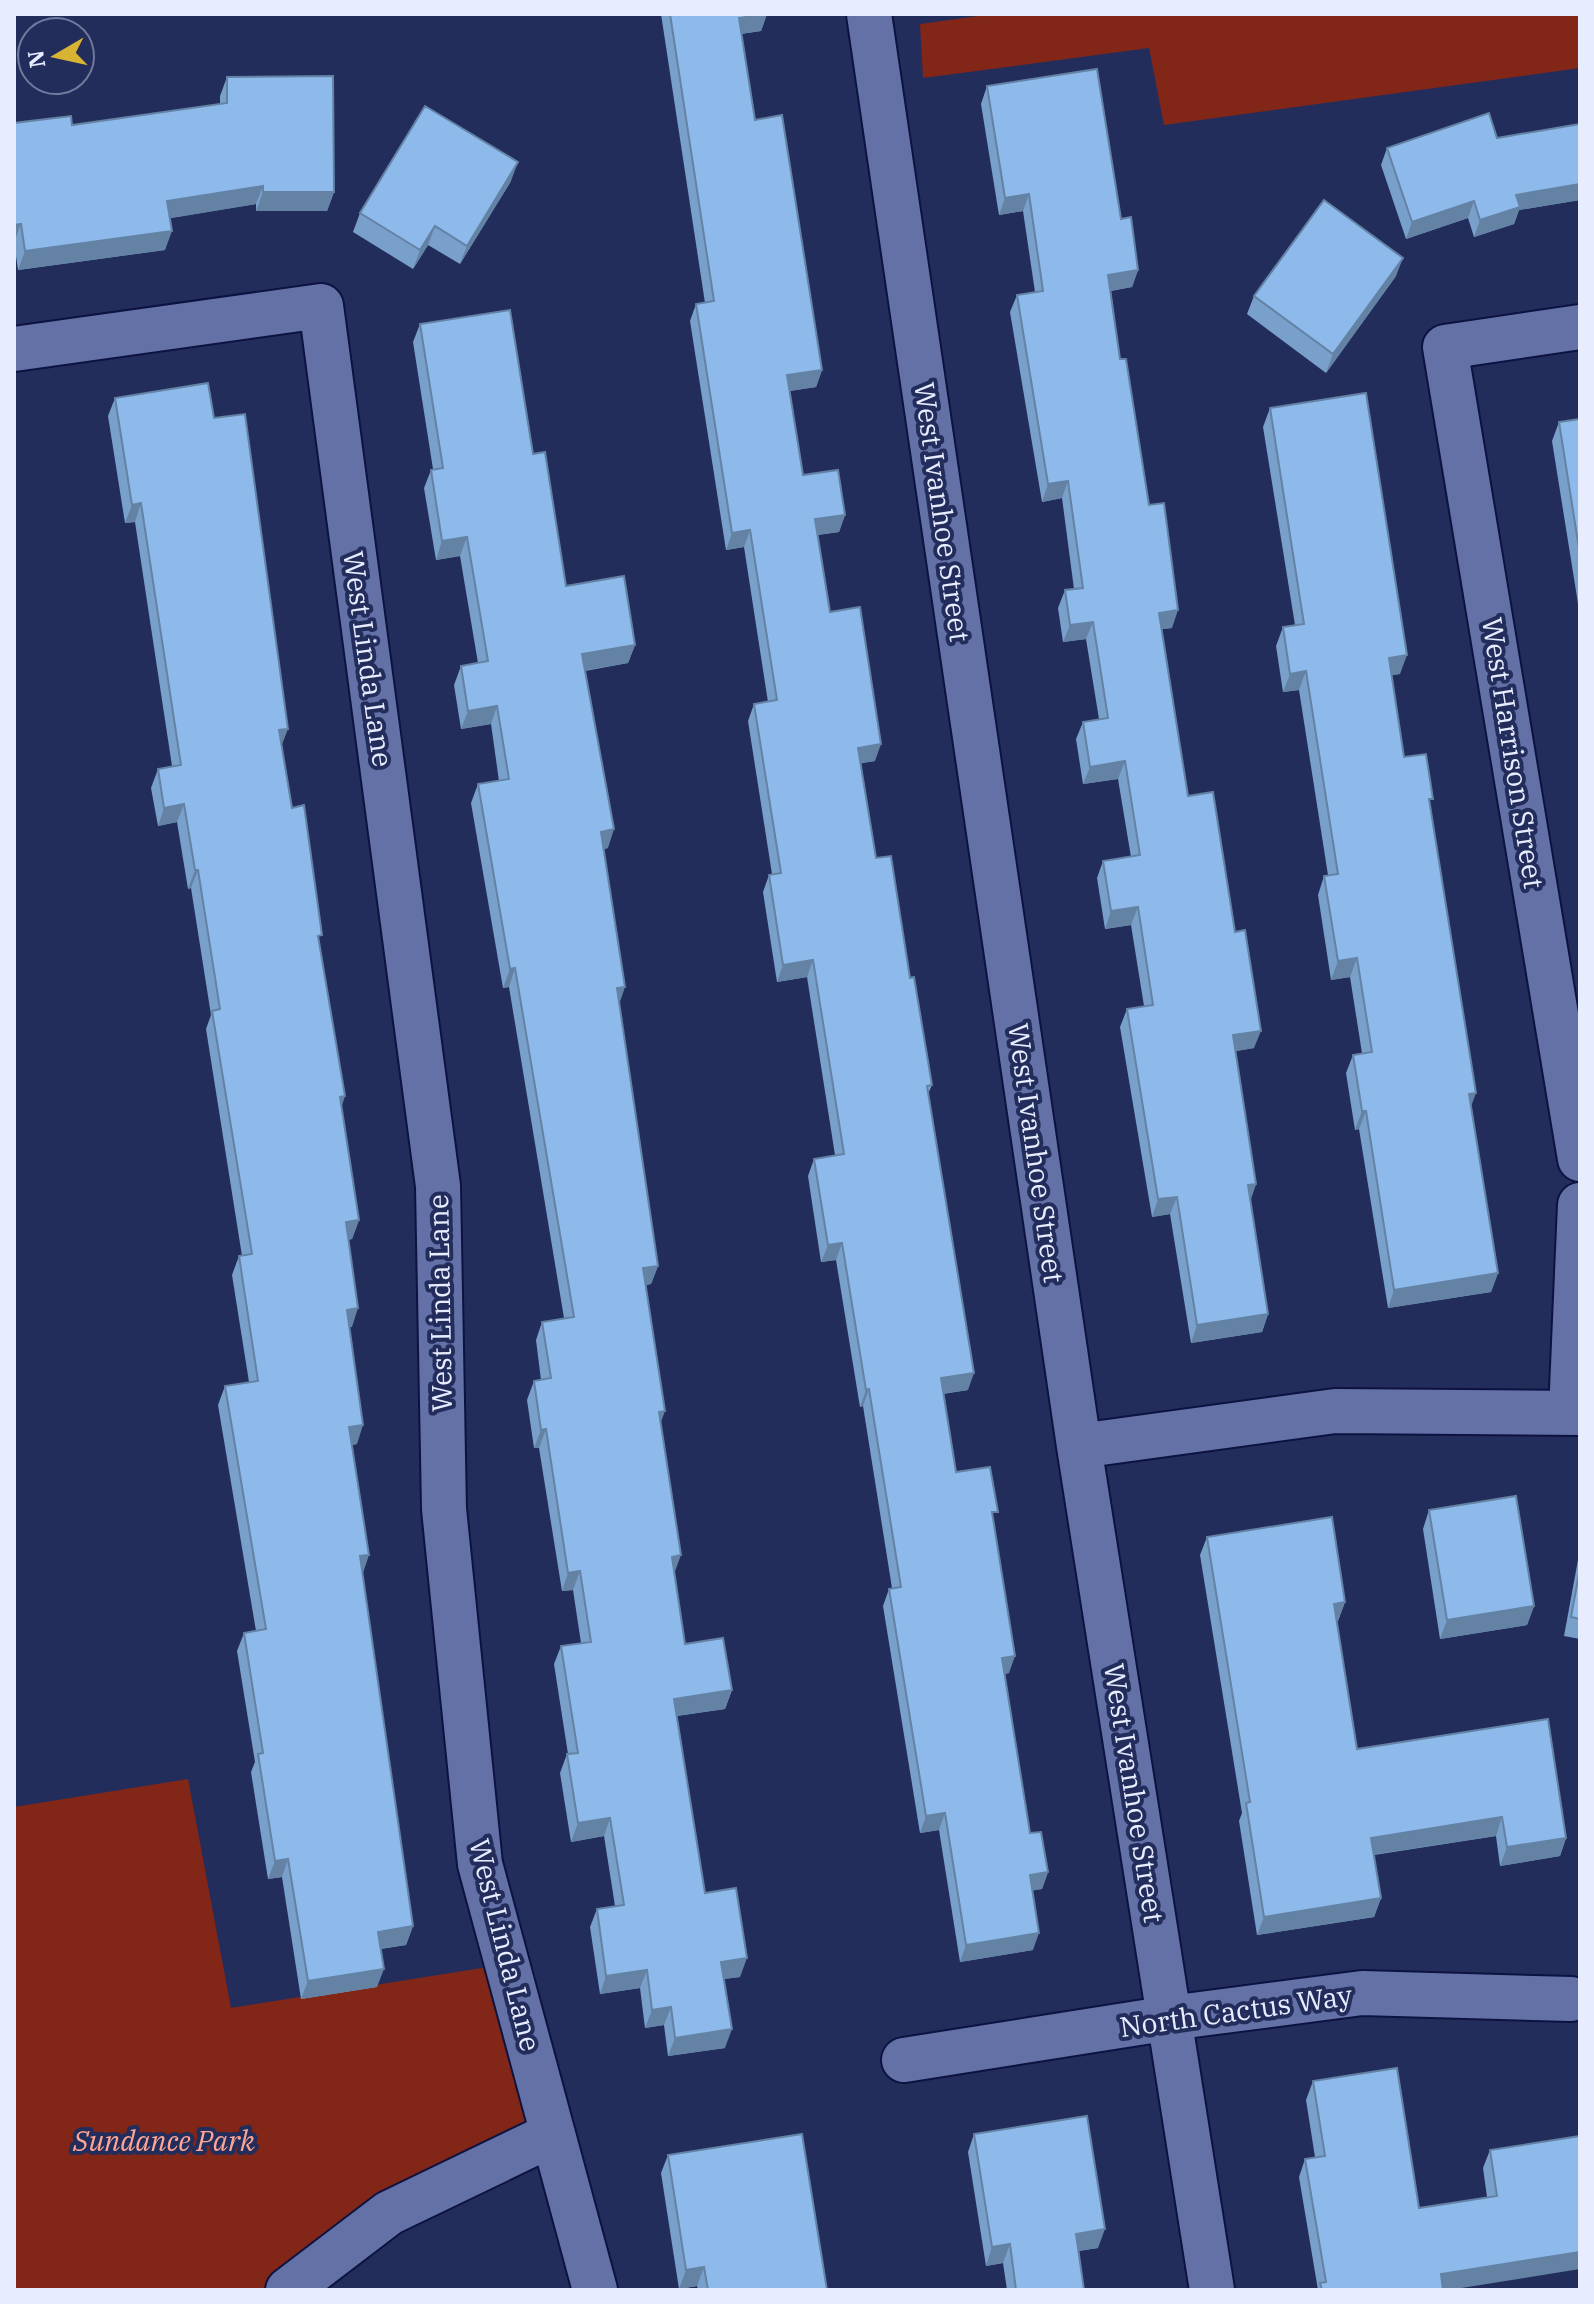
<svg xmlns="http://www.w3.org/2000/svg" width="1594" height="2304" font-family="'IBM Plex Serif',serif">
<style>
.green{fill:#822618}
.lines{fill:none;stroke-linecap:round;stroke-linejoin:round}
.minor-casing{stroke:#0d1340;stroke-width:48}
.minor{stroke:#6371a7;stroke-width:44}
.wall{fill:#79a0ca}
.shaded-wall{fill:#6382a4}
.building{fill:#8dbaeb;stroke:#6382a4;stroke-width:2}
.labels{text-anchor:middle;stroke-width:8;stroke-linejoin:round;paint-order:stroke}
.street-label{font-size:28px;fill:#e7edff;stroke:#232d5c}
.park-label{font-size:28px;font-style:italic;fill:#ffa594;stroke:#232d5c}
</style>
<rect width="100%" height="100%" fill="#232d5c"/>
<!-- green -->
<path class="green" d="M 993,14 L 1580,14 L 1580,68 L 1164,125 L 1149,48 L 923,78 L 920,24 Z
M 188,1779 L 231,2008 L 507,1964 L 553,2134 L 288,2290 L 14,2290 L 14,1807 Z"/>
<g class="lines">
<defs>
<path id="minor" d="M 869,14 L 1079,1446 L 1212,2290
M 1580,327 L 1445,347 L 1580,1159
M 14,349 L 321,306 L 438,1186 L 444,1509 L 480,1864 L 595,2290
M 1571,1412 L 1580,1205
M 1079,1446 L 1335,1411 L 1580,1413
M 904,2060 L 1170,2018 L 1362,1993 L 1571,1999
M 288,2290 L 389,2213 L 553,2134"/>
</defs>
<!-- minor casing -->
<use href="#minor" class="minor-casing"/>
<!-- minor -->
<use href="#minor" class="minor"/>
</g>
<!-- wall -->
<path class="wall" d="M 661,14 L 767,14 L 761,31 L 741,34 L 755,120 L 822,370 L 816,387 L 790,391 L 803,475 L 845,515 L 839,532 L 818,535 L 830,612 L 875,761 L 861,763 L 876,858 L 910,978 L 932,1085 L 928,1094 L 968,1390 L 943,1394 L 956,1472 L 994,1522 L 1009,1673 L 1005,1674 L 1030,1833 L 1048,1872 L 1042,1889 L 1032,1890 L 1033,1950 L 960,1962 L 939,1830 L 920,1833 L 883,1606 L 889,1589 L 892,1588 L 863,1406 L 860,1407 L 836,1260 L 821,1262 L 808,1176 L 814,1159 L 835,1155 L 807,977 L 777,982 L 763,892 L 769,875 L 772,874 L 748,721 L 754,704 L 768,702 L 744,547 L 726,550 L 690,321 L 696,304 L 705,303 Z
M 227,77 L 334,192 L 327,211 L 256,211 L 256,204 L 170,218 L 165,250 L 18,270 L 14,242 L 14,123 L 72,125 L 220,104 L 220,96 Z
M 987,86 L 1121,219 L 1138,270 L 1132,287 L 1111,291 L 1120,359 L 1172,628 L 1162,629 L 1188,796 L 1254,1048 L 1235,1051 L 1256,1184 L 1250,1200 L 1268,1314 L 1262,1332 L 1191,1343 L 1170,1214 L 1152,1217 L 1120,1027 L 1127,1009 L 1144,1006 L 1131,925 L 1105,929 L 1097,878 L 1103,861 L 1131,857 L 1118,779 L 1083,784 L 1076,739 L 1083,722 L 1099,719 L 1086,639 L 1063,642 L 1058,608 L 1065,590 L 1074,589 L 1062,498 L 1042,502 L 1010,312 L 1017,295 L 1035,292 L 1023,211 L 999,215 L 981,104 Z
M 1580,124 L 1580,200 L 1519,210 L 1514,224 L 1474,237 L 1468,218 L 1406,239 L 1381,165 L 1387,148 L 1497,138 Z
M 511,181 L 460,264 L 428,245 L 413,269 L 353,232 L 360,213 Z
M 1396,276 L 1326,373 L 1247,314 L 1254,296 Z
M 420,324 L 533,454 L 566,586 L 635,645 L 628,663 L 585,671 L 608,848 L 604,849 L 619,1003 L 658,1266 L 651,1284 L 646,1285 L 660,1423 L 674,1574 L 685,1644 L 732,1690 L 725,1709 L 677,1716 L 705,1893 L 740,1977 L 724,1979 L 725,2048 L 668,2056 L 664,2025 L 645,2028 L 640,1988 L 600,1994 L 590,1927 L 597,1909 L 615,1906 L 604,1836 L 571,1842 L 560,1773 L 567,1754 L 568,1754 L 554,1664 L 561,1646 L 581,1643 L 573,1590 L 562,1591 L 539,1448 L 534,1448 L 527,1400 L 534,1381 L 541,1380 L 536,1340 L 542,1322 L 564,1318 L 509,987 L 503,988 L 471,803 L 478,784 L 499,781 L 491,724 L 461,729 L 454,685 L 461,666 L 478,663 L 460,556 L 436,560 L 424,488 L 431,470 L 433,469 L 413,342 Z
M 115,398 L 214,418 L 282,746 L 292,808 L 319,944 L 341,1108 L 359,1220 L 352,1239 L 348,1240 L 352,1327 L 349,1327 L 357,1444 L 352,1445 L 362,1573 L 413,1926 L 406,1945 L 381,1949 L 377,1987 L 301,1999 L 282,1877 L 268,1879 L 251,1772 L 255,1762 L 237,1651 L 244,1633 L 256,1631 L 218,1405 L 225,1386 L 249,1382 L 232,1275 L 239,1256 L 242,1256 L 206,1029 L 211,1015 L 191,888 L 188,889 L 177,822 L 158,826 L 151,788 L 158,769 L 172,766 L 135,522 L 125,523 L 108,416 Z
M 1270,408 L 1400,674 L 1391,675 L 1404,757 L 1430,806 L 1471,1106 L 1498,1273 L 1491,1292 L 1388,1308 L 1359,1129 L 1355,1130 L 1346,1073 L 1353,1055 L 1362,1053 L 1350,977 L 1331,980 L 1318,895 L 1324,876 L 1328,875 L 1299,690 L 1283,692 L 1276,646 L 1283,627 L 1295,625 L 1263,427 Z
M 1580,419 L 1580,616 L 1552,441 L 1559,422 Z
M 1429,1510 L 1534,1606 L 1527,1625 L 1440,1639 L 1423,1529 Z
M 1207,1537 L 1345,1602 L 1338,1621 L 1337,1621 L 1357,1749 L 1566,1838 L 1560,1856 L 1500,1866 L 1496,1836 L 1374,1855 L 1381,1898 L 1374,1917 L 1257,1935 L 1239,1821 L 1242,1813 L 1200,1555 Z
M 1580,1549 L 1580,1639 L 1564,1636 Z
M 1313,2081 L 1419,2208 L 1487,2197 L 1483,2168 L 1490,2150 L 1580,2136 L 1449,2290 L 1318,2290 L 1299,2177 L 1305,2159 L 1315,2157 L 1306,2100 Z
M 974,2134 L 1098,2248 L 1079,2251 L 1084,2290 L 1007,2290 L 1003,2263 L 986,2266 L 968,2152 Z
M 668,2155 L 827,2290 L 698,2290 L 697,2286 L 679,2289 L 661,2173 Z"/>
<!-- shaded-wall -->
<path class="shaded-wall" d="M 767,14 L 761,31 L 733,35 L 739,18 Z
M 518,162 L 511,181 L 460,264 L 467,246 Z
M 1580,184 L 1580,200 L 1519,210 L 1514,224 L 1474,237 L 1480,220 L 1516,195 Z
M 263,186 L 256,204 L 160,220 L 167,201 Z
M 263,192 L 334,192 L 327,211 L 256,211 Z
M 1029,194 L 1023,211 L 999,215 L 1005,198 Z
M 1474,201 L 1468,218 L 1406,239 L 1412,222 Z
M 21,224 L 14,242 L 14,225 Z
M 435,226 L 428,245 L 413,269 L 420,250 Z
M 172,231 L 165,250 L 18,270 L 25,251 Z
M 1403,258 L 1396,276 L 1326,373 L 1333,354 Z
M 1138,270 L 1132,287 L 1102,292 L 1108,275 Z
M 822,370 L 816,387 L 781,392 L 787,375 Z
M 1068,481 L 1062,498 L 1042,502 L 1048,484 Z
M 141,503 L 135,522 L 125,523 L 132,505 Z
M 845,515 L 839,532 L 809,536 L 815,519 Z
M 750,530 L 744,547 L 726,550 L 732,533 Z
M 467,537 L 460,556 L 436,560 L 442,541 Z
M 1178,610 L 1172,628 L 1153,630 L 1159,613 Z
M 1093,622 L 1086,639 L 1063,642 L 1070,625 Z
M 635,645 L 628,663 L 575,672 L 582,654 Z
M 1407,655 L 1400,674 L 1382,677 L 1389,658 Z
M 1306,671 L 1299,690 L 1283,692 L 1290,674 Z
M 497,706 L 491,724 L 461,729 L 468,711 Z
M 288,729 L 281,747 L 279,730 Z
M 881,744 L 875,761 L 852,765 L 858,748 Z
M 1125,761 L 1118,779 L 1083,784 L 1090,767 Z
M 184,804 L 177,822 L 158,826 L 164,808 Z
M 614,829 L 608,848 L 594,850 L 601,832 Z
M 195,870 L 198,870 L 191,888 L 188,889 Z
M 1138,907 L 1131,925 L 1105,929 L 1111,911 Z
M 1357,958 L 1350,977 L 1331,980 L 1338,961 Z
M 813,960 L 807,977 L 777,982 L 783,965 Z
M 515,968 L 509,987 L 503,988 L 510,969 Z
M 625,987 L 619,1005 L 617,988 Z
M 1261,1031 L 1254,1048 L 1226,1053 L 1233,1035 Z
M 1476,1093 L 1469,1112 L 1469,1094 Z
M 345,1096 L 339,1115 L 340,1097 Z
M 1362,1111 L 1366,1111 L 1359,1129 L 1355,1130 Z
M 1256,1184 L 1250,1202 L 1248,1185 Z
M 1177,1197 L 1170,1214 L 1152,1217 L 1158,1199 Z
M 359,1220 L 352,1239 L 339,1241 L 346,1222 Z
M 842,1243 L 836,1260 L 821,1262 L 828,1245 Z
M 658,1266 L 651,1284 L 636,1287 L 643,1268 Z
M 1498,1273 L 1491,1292 L 1388,1308 L 1394,1290 Z
M 358,1308 L 352,1327 L 340,1328 L 347,1310 Z
M 1268,1314 L 1262,1332 L 1191,1343 L 1197,1325 Z
M 974,1373 L 968,1390 L 934,1395 L 941,1378 Z
M 869,1389 L 863,1406 L 860,1407 L 866,1390 Z
M 665,1411 L 658,1430 L 659,1412 Z
M 363,1425 L 357,1444 L 342,1446 L 349,1427 Z
M 546,1429 L 539,1448 L 534,1448 L 541,1430 Z
M 369,1555 L 363,1573 L 360,1556 Z
M 681,1555 L 674,1574 L 672,1557 Z
M 580,1571 L 573,1590 L 562,1591 L 568,1573 Z
M 1345,1602 L 1338,1621 L 1327,1623 L 1334,1604 Z
M 1534,1606 L 1527,1625 L 1440,1639 L 1447,1620 Z
M 1015,1656 L 1009,1673 L 996,1675 L 1002,1658 Z
M 732,1690 L 725,1709 L 668,1717 L 674,1699 Z
M 945,1813 L 939,1830 L 920,1833 L 926,1816 Z
M 1502,1817 L 1496,1836 L 1364,1856 L 1371,1838 Z
M 610,1818 L 604,1836 L 571,1842 L 578,1823 Z
M 1566,1838 L 1560,1856 L 1500,1866 L 1507,1847 Z
M 288,1859 L 282,1877 L 268,1879 L 275,1861 Z
M 1048,1872 L 1042,1889 L 1024,1892 L 1030,1875 Z
M 1381,1898 L 1374,1917 L 1257,1935 L 1264,1917 Z
M 413,1926 L 406,1945 L 371,1950 L 378,1932 Z
M 1039,1933 L 1033,1950 L 960,1962 L 966,1945 Z
M 747,1958 L 740,1977 L 715,1980 L 721,1962 Z
M 384,1969 L 377,1987 L 301,1999 L 308,1981 Z
M 647,1970 L 640,1988 L 600,1994 L 606,1976 Z
M 671,2007 L 664,2025 L 645,2028 L 652,2010 Z
M 732,2029 L 725,2048 L 668,2056 L 675,2038 Z
M 1105,2229 L 1098,2248 L 1069,2252 L 1076,2234 Z
M 1010,2244 L 1003,2263 L 986,2266 L 992,2247 Z
M 1580,2252 L 1580,2269 L 1449,2290 L 1435,2290 L 1441,2274 Z
M 704,2267 L 697,2286 L 679,2289 L 686,2270 Z"/>
<!-- building -->
<path class="building" d="M 670,14 L 765,14 L 739,18 L 755,120 L 782,115 L 822,370 L 787,375 L 803,475 L 838,470 L 845,515 L 815,519 L 830,612 L 860,607 L 881,744 L 858,748 L 876,858 L 891,856 L 910,978 L 914,977 L 932,1085 L 927,1086 L 974,1373 L 941,1378 L 956,1472 L 990,1467 L 998,1512 L 992,1512 L 1015,1656 L 1002,1658 L 1030,1833 L 1041,1832 L 1048,1872 L 1030,1875 L 1039,1933 L 966,1945 L 945,1813 L 926,1816 L 889,1589 L 901,1587 L 869,1389 L 866,1390 L 842,1243 L 828,1245 L 814,1159 L 844,1154 L 813,960 L 783,965 L 769,875 L 781,873 L 754,704 L 777,700 L 750,530 L 732,533 L 696,304 L 714,301 Z
M 1097,69 L 1121,219 L 1131,217 L 1138,270 L 1108,275 L 1120,359 L 1126,359 L 1149,505 L 1164,503 L 1178,610 L 1159,613 L 1188,796 L 1213,792 L 1235,932 L 1245,930 L 1261,1031 L 1233,1035 L 1256,1184 L 1248,1185 L 1268,1314 L 1197,1325 L 1177,1197 L 1158,1199 L 1127,1009 L 1153,1005 L 1138,907 L 1111,911 L 1103,861 L 1140,855 L 1125,761 L 1090,767 L 1083,722 L 1108,718 L 1093,622 L 1070,625 L 1065,590 L 1083,588 L 1068,481 L 1048,484 L 1017,295 L 1043,291 L 1029,194 L 1005,198 L 987,86 Z
M 333,76 L 334,192 L 263,192 L 263,186 L 167,201 L 172,231 L 25,251 L 21,224 L 14,225 L 14,123 L 71,116 L 72,125 L 227,103 L 227,77 Z
M 425,106 L 518,162 L 467,246 L 435,226 L 420,250 L 360,213 Z
M 1489,113 L 1497,138 L 1580,124 L 1580,184 L 1516,195 L 1520,207 L 1480,220 L 1474,201 L 1412,222 L 1387,148 Z
M 1324,200 L 1403,258 L 1333,354 L 1254,296 Z
M 510,310 L 533,454 L 545,452 L 566,586 L 624,576 L 635,645 L 582,654 L 614,829 L 601,832 L 625,987 L 617,988 L 658,1266 L 643,1268 L 665,1411 L 659,1412 L 681,1555 L 672,1557 L 685,1644 L 723,1638 L 732,1690 L 674,1699 L 705,1893 L 736,1888 L 747,1958 L 721,1962 L 732,2029 L 675,2038 L 671,2007 L 652,2010 L 647,1970 L 606,1976 L 597,1909 L 624,1905 L 610,1818 L 578,1823 L 567,1754 L 578,1753 L 561,1646 L 591,1642 L 580,1571 L 568,1573 L 546,1429 L 541,1430 L 534,1381 L 551,1378 L 542,1322 L 574,1317 L 515,968 L 510,969 L 478,784 L 509,779 L 497,706 L 468,711 L 461,666 L 488,661 L 467,537 L 442,541 L 431,470 L 443,468 L 420,324 Z
M 208,383 L 214,418 L 245,414 L 288,729 L 279,730 L 292,808 L 304,805 L 322,935 L 318,936 L 345,1096 L 340,1097 L 359,1220 L 346,1222 L 358,1308 L 347,1310 L 363,1425 L 349,1427 L 369,1555 L 360,1556 L 413,1926 L 378,1932 L 384,1969 L 308,1981 L 288,1859 L 275,1861 L 258,1754 L 263,1753 L 244,1633 L 266,1629 L 225,1386 L 258,1381 L 239,1256 L 252,1254 L 212,1011 L 220,1009 L 198,870 L 195,870 L 184,804 L 164,808 L 158,769 L 181,765 L 141,503 L 132,505 L 115,398 Z
M 1366,393 L 1407,655 L 1389,658 L 1404,757 L 1426,754 L 1433,799 L 1429,799 L 1476,1093 L 1469,1094 L 1498,1273 L 1394,1290 L 1366,1111 L 1362,1111 L 1353,1055 L 1372,1052 L 1357,958 L 1338,961 L 1324,876 L 1338,874 L 1306,671 L 1290,674 L 1283,627 L 1304,624 L 1270,408 Z
M 1580,419 L 1580,555 L 1559,422 Z
M 1516,1496 L 1534,1606 L 1447,1620 L 1429,1510 Z
M 1332,1517 L 1345,1602 L 1334,1604 L 1357,1749 L 1548,1719 L 1566,1838 L 1507,1847 L 1502,1817 L 1371,1838 L 1381,1898 L 1264,1917 L 1246,1803 L 1250,1802 L 1207,1537 Z
M 1580,1568 L 1580,1619 L 1571,1617 Z
M 1397,2068 L 1419,2208 L 1497,2196 L 1490,2150 L 1580,2136 L 1580,2252 L 1441,2274 L 1443,2290 L 1322,2290 L 1320,2283 L 1326,2282 L 1305,2159 L 1325,2156 L 1313,2081 Z
M 1087,2116 L 1105,2229 L 1076,2234 L 1084,2290 L 1016,2290 L 1010,2244 L 992,2247 L 974,2134 Z
M 802,2134 L 827,2290 L 708,2290 L 704,2267 L 686,2270 L 668,2155 Z"/>
<g class="labels">
<!-- street labels -->
<g class="street-label">
<text transform="translate(942 512) rotate(82)" y="10">West Ivanhoe Street</text>
<text transform="translate(368 659) rotate(82)" y="10">West Linda Lane</text>
<text transform="translate(1513 753) rotate(81)" y="10">West Harrison Street</text>
<text transform="translate(1036 1153) rotate(82)" y="10">West Ivanhoe Street</text>
<text transform="translate(440 1303) rotate(-91)" y="10">West Linda Lane</text>
<text transform="translate(1134 1793) rotate(81)" y="10">West Ivanhoe Street</text>
<text transform="translate(505 1945) rotate(76)" y="10">West Linda Lane</text>
<text transform="translate(1236 2011) rotate(-8)" y="10">North Cactus Way</text>
</g>
<!-- park labels -->
<g class="park-label">
<text x="164" y="2151">Sundance Park</text>
</g>
</g>
<!-- border -->
<rect width="1594" height="2304" fill="none" stroke="#e7edff" stroke-width="32"/>
<!-- north arrow -->
<g transform="translate(56 56) rotate(261)"><circle r="38" fill="#232d5c" stroke="#717a9d" stroke-width="2"/>
<path d="M0-6L14 30L0 20L-14 30Z" fill="#d9b334"/>
<text y="-12" font-size="22" font-weight="bold" text-anchor="middle" fill="#e7edff">N</text>
</g>
</svg>
